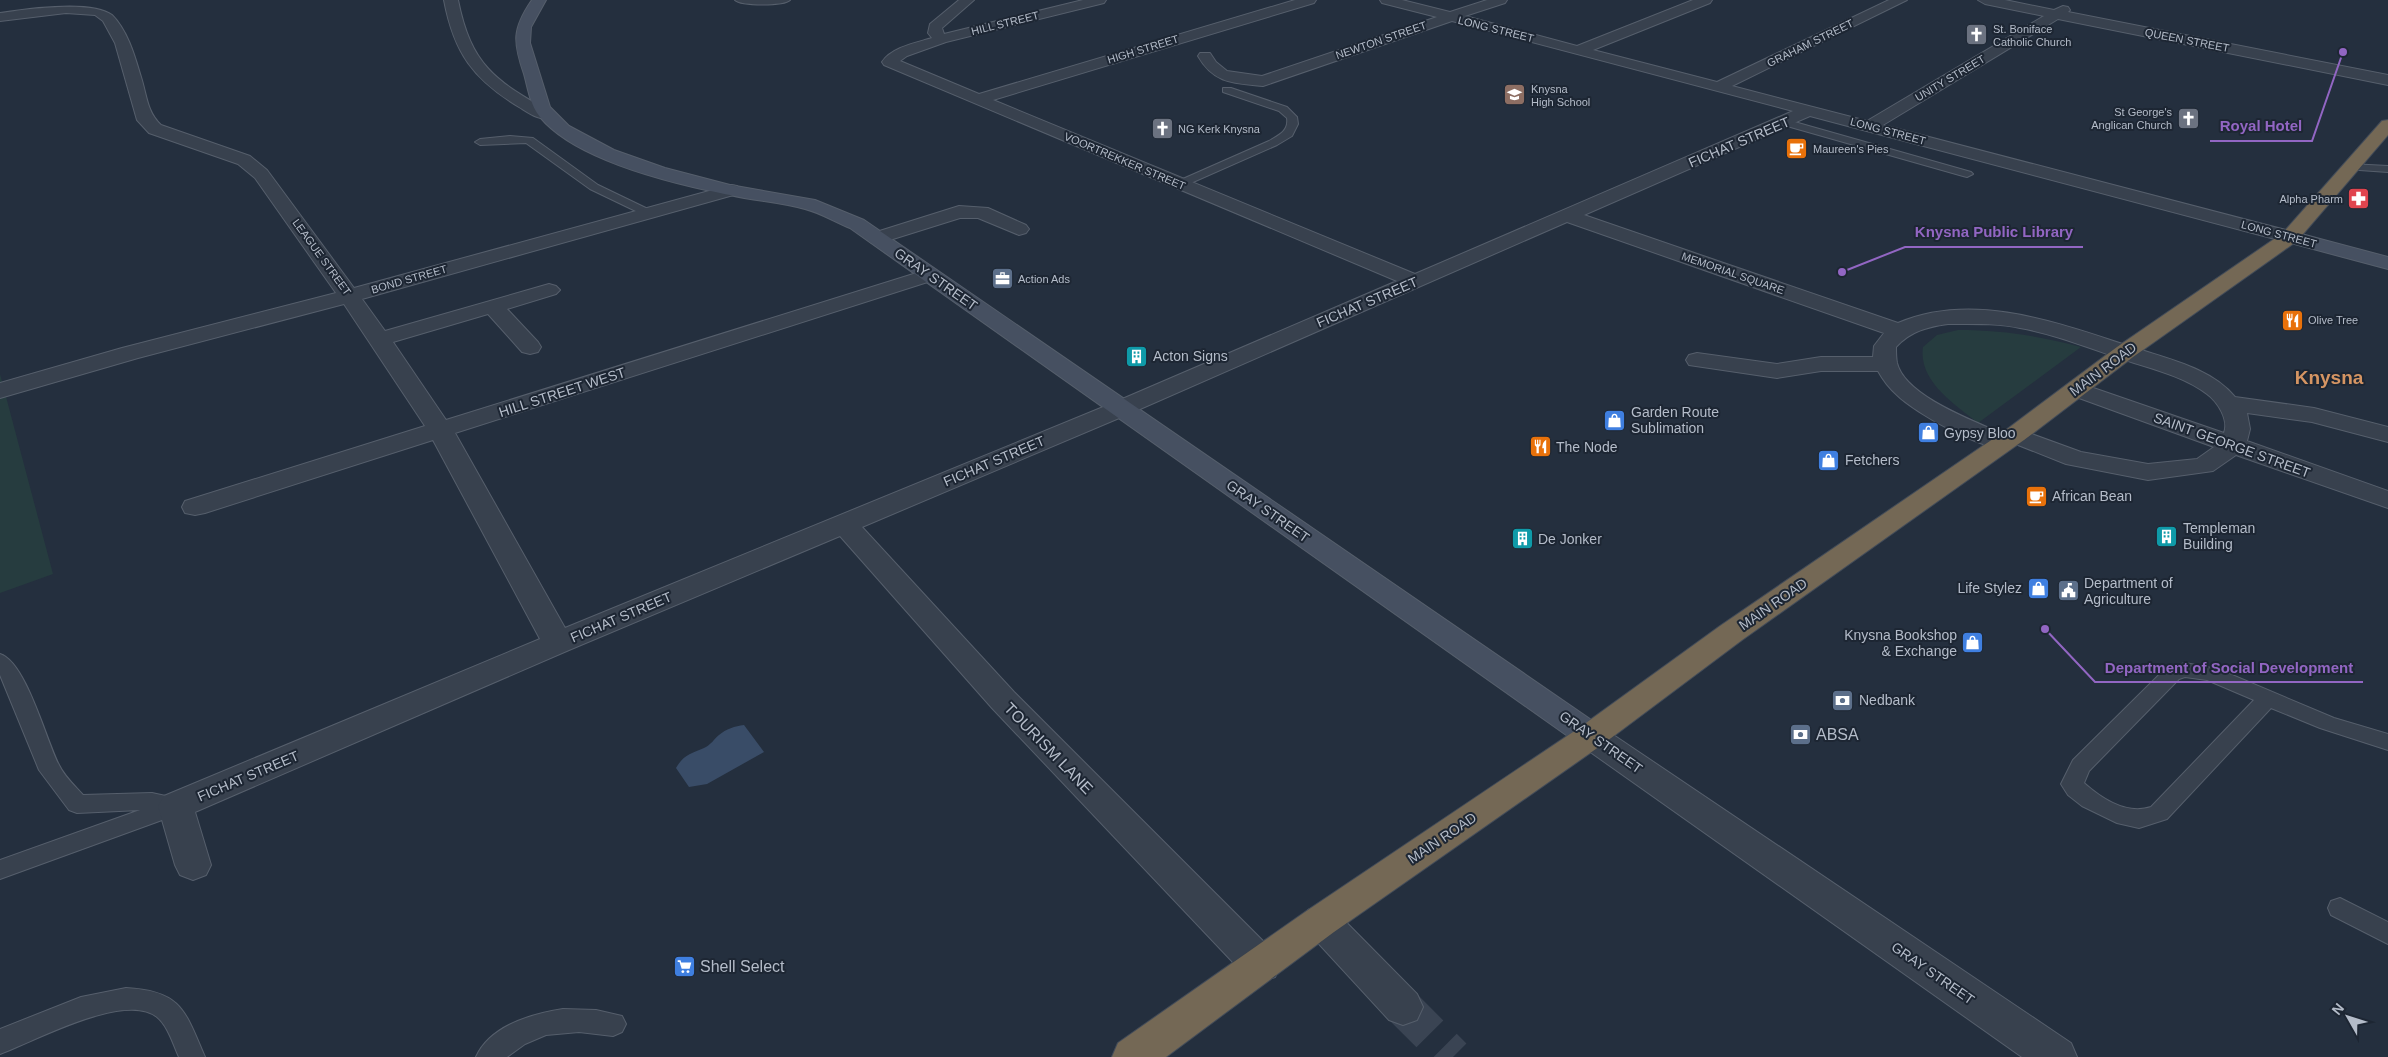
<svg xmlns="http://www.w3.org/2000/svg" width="2388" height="1057" font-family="Arial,sans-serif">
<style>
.green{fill:#263c3f}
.water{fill:#394c67}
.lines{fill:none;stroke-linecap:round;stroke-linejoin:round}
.street-tunnel{stroke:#3a4453;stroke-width:38;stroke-dasharray:38 19;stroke-linecap:butt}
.lane-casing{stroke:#565f6c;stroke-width:2}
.street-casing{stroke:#565f6c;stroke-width:2}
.secondary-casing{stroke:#565f6c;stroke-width:2}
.highway-casing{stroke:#434c59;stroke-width:2}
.lane{fill:#38414e;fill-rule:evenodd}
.street{fill:#38414e;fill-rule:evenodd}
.secondary{fill:#465061;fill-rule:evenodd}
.highway{fill:#746855;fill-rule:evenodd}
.labels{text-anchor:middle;stroke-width:4;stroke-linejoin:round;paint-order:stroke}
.far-street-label{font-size:11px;fill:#b4bcc9;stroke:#1d2633}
.far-poi-label{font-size:11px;fill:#b4bcc9;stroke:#1d2633;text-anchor:start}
.street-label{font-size:14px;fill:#b4bcc9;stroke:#1d2633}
.poi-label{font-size:14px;fill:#b4bcc9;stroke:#1d2633;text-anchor:start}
.near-poi-label{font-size:16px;fill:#b4bcc9;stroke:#1d2633;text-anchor:start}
.near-street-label{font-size:16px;fill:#b4bcc9;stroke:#1d2633}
.district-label{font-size:19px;font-weight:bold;fill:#d59563;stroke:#1d2633}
.leader{fill:none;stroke:#9266c3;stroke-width:2}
.callout-dot{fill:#9266c3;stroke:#1d2633;stroke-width:2}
.callout-label{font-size:15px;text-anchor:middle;font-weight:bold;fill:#9266c3;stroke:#1d2633;stroke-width:4;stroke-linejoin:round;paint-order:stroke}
</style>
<rect width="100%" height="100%" fill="#242f3e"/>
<!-- green -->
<path class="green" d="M 1958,330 C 2003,330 2038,336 2081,347 L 1978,423 C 1954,404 1918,381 1923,347 L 1937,335 Z
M 0,374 L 53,574 L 0,593 Z"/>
<!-- water -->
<path class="water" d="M 744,725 L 764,752 L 707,784 L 689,787 L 676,768 C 684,754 691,754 704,748 C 711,745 714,739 719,735 C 726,729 735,726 744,725 Z"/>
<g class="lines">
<!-- street-tunnel -->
<path class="street-tunnel" d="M 1403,1007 L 1453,1057"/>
<defs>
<path id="lane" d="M 1223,88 L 1231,88 L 1287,107 L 1297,117 L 1298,124 L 1292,136 L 1277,145 L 1184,186 L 1176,186 L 1176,182 L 1269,141 C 1279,135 1289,131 1287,118 L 1279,111 L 1223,92 Z
M 1784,119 L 1971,172 L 1973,174 L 1967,177 L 1963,176 L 1780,124 L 1780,120 Z
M 510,136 L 533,138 L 598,185 L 652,211 L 650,214 L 642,214 L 590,189 L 526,143 L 480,145 L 475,142 L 480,139 Z
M 2349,164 L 2388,166 L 2388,172 L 2345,169 L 2345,165 Z
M 0,654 C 26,662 46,740 59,765 C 64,776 75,786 83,795 L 152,793 L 184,800 L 187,806 L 184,812 L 0,879 L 0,860 L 140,810 L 77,813 L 69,810 L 39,770 L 0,675 Z
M 2185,663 L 2218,669 L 2334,718 L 2388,734 L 2388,750 L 2320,728 L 2271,708 L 2167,819 L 2139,828 L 2117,823 L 2082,806 L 2068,795 L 2061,784 L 2073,760 L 2165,669 ZM 2185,677 L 2207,680 L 2254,700 L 2151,807 C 2127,815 2102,799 2084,783 L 2089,771 L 2179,679 Z
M 2340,898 L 2388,922 L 2388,944 L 2331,915 L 2328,908 L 2331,901 Z
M 126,988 C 182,991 185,1011 205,1057 L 179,1057 C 173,1044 168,1026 157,1017 C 125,991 33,1042 0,1054 L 0,1029 L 81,997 Z
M 563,1009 L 596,1010 L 622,1016 L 626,1024 L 622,1032 L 613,1036 L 579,1032 L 546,1035 L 525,1044 L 507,1057 L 476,1057 C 490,1026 531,1014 563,1009 Z"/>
<path id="street" d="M 444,0 L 458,0 C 471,65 495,81 551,112 L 553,115 L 551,118 C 539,121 529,113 519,107 C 473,79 454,53 444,0 Z
M 735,0 L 790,0 C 784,6 741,6 735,0 Z
M 959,0 L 974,0 L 942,28 L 944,34 L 1083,0 L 1106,0 L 1104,3 L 946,42 L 907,56 L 900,61 L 979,94 L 1295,0 L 1316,0 L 1314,3 L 993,100 L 1415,274 L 1793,111 L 1452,21 L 1263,86 C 1234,83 1214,84 1198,56 L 1200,53 L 1210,53 L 1216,62 L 1227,71 L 1262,76 L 1437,17 L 1382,3 L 1380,0 L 1402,0 L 1450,12 L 1487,0 L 1507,0 L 1505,3 L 1465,16 L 1577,46 L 1693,0 L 1712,0 L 1710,3 L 1593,50 L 1717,82 L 1889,0 L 1907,0 L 1732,86 L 1867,121 L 2044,16 L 1985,4 L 1978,0 L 2005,0 L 2054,10 L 2063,6 L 2068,7 L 2070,10 L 2068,12 L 2388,75 L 2388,85 L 2058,19 L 1883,125 L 2297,233 L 2300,237 L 2297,241 L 2290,243 L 1810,116 L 1584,215 L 1898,323 C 1976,290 2063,325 2138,349 C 2172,360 2212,369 2235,397 L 2314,408 L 2388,427 L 2388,442 L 2312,422 L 2247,413 L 2250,429 L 2247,441 L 2388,491 L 2388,508 L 2236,455 L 2213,471 L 2148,480 L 2066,464 L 2013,443 L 2010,448 C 1987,454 1914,412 1897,395 C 1889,388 1883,380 1878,371 L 1821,371 L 1777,378 L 1689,365 L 1686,360 L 1689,355 L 1697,353 L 1777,364 L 1821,357 L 1873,357 L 1874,346 L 1884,333 L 1567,222 L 1131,413 L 862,527 L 1014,692 L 1275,953 L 1281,965 L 1275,977 L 1261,982 L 1247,977 L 992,708 L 840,536 L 569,650 L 195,812 L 211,865 L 206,875 L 193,880 L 180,875 L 175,865 L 158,806 L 164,796 L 540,639 L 433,440 L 205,513 L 195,515 L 185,513 L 182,507 L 185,501 L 425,426 L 344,304 L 138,358 L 0,398 L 0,383 L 122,348 L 336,293 L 255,178 L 238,164 L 149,133 L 137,120 L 115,43 L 103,21 L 95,15 L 66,13 L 0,21 L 0,13 C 26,9 92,0 112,15 C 128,31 135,57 141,77 C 147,96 147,112 161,125 L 250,156 L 267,170 L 354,288 L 731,185 L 737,186 L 740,190 L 737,194 L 362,299 L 385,331 L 542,286 L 549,284 L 556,286 L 560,290 L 556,294 L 507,309 L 538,342 L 541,347 L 538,352 L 530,354 L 522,352 L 488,314 L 393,342 L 446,420 L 923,271 L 930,269 L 937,271 L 940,275 L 937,279 L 455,433 L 565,628 L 1113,403 L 1397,281 L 884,65 L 882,62 C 892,47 916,43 932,38 L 928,33 L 930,24 ZM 1948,324 C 1972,324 1997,323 2020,328 C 2054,334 2086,347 2119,358 C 2148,368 2182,375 2207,394 C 2218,402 2229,420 2224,433 L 2076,382 L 2068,384 L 2064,389 L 2068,394 L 2214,447 L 2197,459 L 2148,464 L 2081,452 L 2015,428 L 2006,430 L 2003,434 C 1974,421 1905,396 1897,363 C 1896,358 1896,352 1896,347 C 1911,331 1927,327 1948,324 Z
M 959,206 L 988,208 L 1026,225 L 1029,229 L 1026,233 L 1019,235 L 978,218 L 960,218 L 877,244 L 870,242 L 867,238 L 870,234 Z
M 1591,724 L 1603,728 L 2071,1043 L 2077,1057 L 2022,1057 L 1579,744 L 1574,736 L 1579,728 Z
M 1321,905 L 1334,910 L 1417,994 L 1423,1007 L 1417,1020 L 1403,1025 L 1389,1020 L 1308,932 L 1302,921 L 1308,910 Z"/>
<path id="secondary" d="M 532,0 L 546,0 L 531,27 L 530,43 L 550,107 L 569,126 L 614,150 L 665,168 L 730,185 L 815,200 L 864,220 L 1603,728 L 1608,736 L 1603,744 L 1591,748 L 1579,744 L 850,228 C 835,222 821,213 805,209 C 780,202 755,201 730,195 C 675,184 576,161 540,117 C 530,105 528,88 524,74 C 513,42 512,29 532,0 Z
M 2290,231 L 2388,257 L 2388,269 L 2283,241 L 2280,237 L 2283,233 Z"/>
<path id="highway" d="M 2388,120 L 2388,135 L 2297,241 L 2133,357 L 2024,440 L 1742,640 L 1603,744 L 1334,932 L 1166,1057 L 1112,1057 L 1118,1043 L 1308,910 L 1579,728 L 1720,626 L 2006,430 L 2117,347 L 2283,233 L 2382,121 Z"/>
</defs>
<!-- lane casing -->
<use href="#lane" class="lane-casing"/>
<!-- street casing -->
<use href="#street" class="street-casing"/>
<!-- secondary casing -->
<use href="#secondary" class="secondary-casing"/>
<!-- highway casing -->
<use href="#highway" class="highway-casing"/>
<!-- lane -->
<use href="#lane" class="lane"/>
<!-- street -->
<use href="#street" class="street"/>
<!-- secondary -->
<use href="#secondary" class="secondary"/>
<!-- highway -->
<use href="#highway" class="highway"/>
</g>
<!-- icons -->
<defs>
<symbol id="church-square" viewBox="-11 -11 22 22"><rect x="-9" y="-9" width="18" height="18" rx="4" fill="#6b7280" stroke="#1d2633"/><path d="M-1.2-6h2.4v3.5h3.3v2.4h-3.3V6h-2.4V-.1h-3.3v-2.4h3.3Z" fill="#fff"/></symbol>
<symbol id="school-square" viewBox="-11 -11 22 22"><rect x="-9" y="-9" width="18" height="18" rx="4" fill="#8d6e63" stroke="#1d2633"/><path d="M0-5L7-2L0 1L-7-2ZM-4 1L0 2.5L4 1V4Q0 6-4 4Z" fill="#fff"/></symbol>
<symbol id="cafe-square" viewBox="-11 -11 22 22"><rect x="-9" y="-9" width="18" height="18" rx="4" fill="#e8710a" stroke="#1d2633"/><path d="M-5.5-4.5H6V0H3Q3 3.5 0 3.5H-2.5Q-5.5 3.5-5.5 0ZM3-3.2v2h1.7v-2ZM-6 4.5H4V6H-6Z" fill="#fff"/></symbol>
<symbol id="pharmacy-square" viewBox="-11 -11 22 22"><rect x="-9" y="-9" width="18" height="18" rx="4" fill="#e0444e" stroke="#1d2633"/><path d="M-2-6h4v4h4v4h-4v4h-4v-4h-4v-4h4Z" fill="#fff"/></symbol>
<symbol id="office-square" viewBox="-11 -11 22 22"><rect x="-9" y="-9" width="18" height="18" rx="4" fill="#5c6f8a" stroke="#1d2633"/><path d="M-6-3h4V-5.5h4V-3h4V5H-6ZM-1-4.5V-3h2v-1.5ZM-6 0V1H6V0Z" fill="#fff"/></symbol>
<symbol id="restaurant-square" viewBox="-11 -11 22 22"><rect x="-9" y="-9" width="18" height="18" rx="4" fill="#e8710a" stroke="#1d2633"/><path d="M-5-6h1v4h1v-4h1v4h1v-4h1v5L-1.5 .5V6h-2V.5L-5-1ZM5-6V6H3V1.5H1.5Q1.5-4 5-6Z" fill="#fff"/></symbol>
<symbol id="building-square" viewBox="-11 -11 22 22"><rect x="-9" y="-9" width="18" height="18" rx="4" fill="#0f9aa8" stroke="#1d2633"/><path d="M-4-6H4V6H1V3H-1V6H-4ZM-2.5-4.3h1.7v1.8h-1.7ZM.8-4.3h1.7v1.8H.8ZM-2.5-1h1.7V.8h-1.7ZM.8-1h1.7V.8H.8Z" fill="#fff"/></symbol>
<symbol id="shop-square" viewBox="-11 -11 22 22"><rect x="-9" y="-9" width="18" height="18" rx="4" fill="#3f7fe0" stroke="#1d2633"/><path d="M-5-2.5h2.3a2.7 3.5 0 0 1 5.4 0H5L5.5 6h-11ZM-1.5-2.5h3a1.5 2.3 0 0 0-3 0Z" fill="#fff"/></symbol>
<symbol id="civic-square" viewBox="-11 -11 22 22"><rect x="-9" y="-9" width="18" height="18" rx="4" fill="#5c6f8a" stroke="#1d2633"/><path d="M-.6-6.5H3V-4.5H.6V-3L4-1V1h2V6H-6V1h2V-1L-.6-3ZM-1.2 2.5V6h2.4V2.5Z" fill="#fff"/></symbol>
<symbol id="bank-square" viewBox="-11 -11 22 22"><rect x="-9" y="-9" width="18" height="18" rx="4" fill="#5c6f8a" stroke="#1d2633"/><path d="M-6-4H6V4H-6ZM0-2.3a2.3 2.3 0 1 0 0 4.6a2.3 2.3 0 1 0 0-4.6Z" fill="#fff"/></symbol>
<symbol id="supermarket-square" viewBox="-11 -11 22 22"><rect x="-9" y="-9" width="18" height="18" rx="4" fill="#3f7fe0" stroke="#1d2633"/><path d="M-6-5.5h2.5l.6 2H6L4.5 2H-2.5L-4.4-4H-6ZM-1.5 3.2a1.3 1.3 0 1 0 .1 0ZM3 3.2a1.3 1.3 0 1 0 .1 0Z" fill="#fff"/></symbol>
</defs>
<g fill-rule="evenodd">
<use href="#church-square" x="1964" y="22" width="25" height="25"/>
<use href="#school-square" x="1502" y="82" width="25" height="25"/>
<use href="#church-square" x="2176" y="106" width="25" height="25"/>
<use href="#church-square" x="1150" y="116" width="25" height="25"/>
<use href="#cafe-square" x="1784" y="136" width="25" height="25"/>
<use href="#pharmacy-square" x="2346" y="186" width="25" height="25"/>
<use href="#office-square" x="990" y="266" width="25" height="25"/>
<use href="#restaurant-square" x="2280" y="308" width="25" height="25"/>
<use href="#building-square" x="1124" y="344" width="25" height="25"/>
<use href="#shop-square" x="1602" y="408" width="25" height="25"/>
<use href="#shop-square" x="1916" y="420" width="25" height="25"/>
<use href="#restaurant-square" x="1528" y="434" width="25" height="25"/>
<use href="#shop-square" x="1816" y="448" width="25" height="25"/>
<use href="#cafe-square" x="2024" y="484" width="25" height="25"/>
<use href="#building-square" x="2154" y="524" width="25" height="25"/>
<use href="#building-square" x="1510" y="526" width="25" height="25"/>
<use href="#shop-square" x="2026" y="576" width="25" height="25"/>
<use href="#civic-square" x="2056" y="578" width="25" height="25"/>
<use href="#shop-square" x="1960" y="630" width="25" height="25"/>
<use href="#bank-square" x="1830" y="688" width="25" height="25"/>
<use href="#bank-square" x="1788" y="722" width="25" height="25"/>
<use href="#supermarket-square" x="672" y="954" width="25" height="25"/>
</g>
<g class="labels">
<!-- far-street labels -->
<g class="far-street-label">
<text transform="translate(1005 23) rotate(-14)" y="4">HILL STREET</text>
<text transform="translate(1496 29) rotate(14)" y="4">LONG STREET</text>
<text transform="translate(1381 40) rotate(-19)" y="4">NEWTON STREET</text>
<text transform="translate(2187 40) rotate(11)" y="4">QUEEN STREET</text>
<text transform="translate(1810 43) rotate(-26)" y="4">GRAHAM STREET</text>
<text transform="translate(1143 49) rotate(-17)" y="4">HIGH STREET</text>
<text transform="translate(1950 78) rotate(-31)" y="4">UNITY STREET</text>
<text transform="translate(1888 131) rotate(15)" y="4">LONG STREET</text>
<text transform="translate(1125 161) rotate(23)" y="4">VOORTREKKER STREET</text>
<text transform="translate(2279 234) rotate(15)" y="4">LONG STREET</text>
<text transform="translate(322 257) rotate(54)" y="4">LEAGUE STREET</text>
<text transform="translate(1733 273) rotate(19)" y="4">MEMORIAL SQUARE</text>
<text transform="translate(409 279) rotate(-16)" y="4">BOND STREET</text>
</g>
<!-- far-poi labels -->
<g class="far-poi-label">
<text x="1993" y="33">St. Boniface<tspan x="1993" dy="13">Catholic Church</tspan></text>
<text x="1531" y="93">Knysna<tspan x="1531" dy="13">High School</tspan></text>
<text x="2172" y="116" text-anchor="end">St George's<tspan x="2172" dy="13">Anglican Church</tspan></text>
<text x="1178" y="133">NG Kerk Knysna</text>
<text x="1813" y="153">Maureen's Pies</text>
<text x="2343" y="203" text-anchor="end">Alpha Pharm</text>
<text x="1018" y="283">Action Ads</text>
<text x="2308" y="324">Olive Tree</text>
</g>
<!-- street labels -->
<g class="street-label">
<text transform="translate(1739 142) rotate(-23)" y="5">FICHAT STREET</text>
<text transform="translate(936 279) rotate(35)" y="5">GRAY STREET</text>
<text transform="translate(1367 302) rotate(-23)" y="5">FICHAT STREET</text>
<text transform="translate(2103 369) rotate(-37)" y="5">MAIN ROAD</text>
<text transform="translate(562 392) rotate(-18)" y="5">HILL STREET WEST</text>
<text transform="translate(2232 445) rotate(20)" y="5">SAINT GEORGE STREET</text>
<text transform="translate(994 461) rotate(-23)" y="5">FICHAT STREET</text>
<text transform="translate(1268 511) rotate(35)" y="5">GRAY STREET</text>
<text transform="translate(1773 604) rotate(-35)" y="5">MAIN ROAD</text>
<text transform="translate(621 617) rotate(-23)" y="5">FICHAT STREET</text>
<text transform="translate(1601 742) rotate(35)" y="5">GRAY STREET</text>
<text transform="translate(248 776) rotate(-23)" y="5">FICHAT STREET</text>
<text transform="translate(1442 838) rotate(-34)" y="5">MAIN ROAD</text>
<text transform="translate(1933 973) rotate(35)" y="5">GRAY STREET</text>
</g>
<!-- poi labels -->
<g class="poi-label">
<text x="1153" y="361">Acton Signs</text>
<text x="1631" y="417">Garden Route<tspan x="1631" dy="16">Sublimation</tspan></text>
<text x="1944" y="438">Gypsy Bloo</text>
<text x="1556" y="452">The Node</text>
<text x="1845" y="465">Fetchers</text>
<text x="2052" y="501">African Bean</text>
<text x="2183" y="533">Templeman<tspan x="2183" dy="16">Building</tspan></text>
<text x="1538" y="544">De Jonker</text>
<text x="2084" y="588">Department of<tspan x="2084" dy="16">Agriculture</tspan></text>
<text x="2022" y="593" text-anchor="end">Life Stylez</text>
<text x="1957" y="640" text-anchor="end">Knysna Bookshop<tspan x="1957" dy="16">&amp; Exchange</tspan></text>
<text x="1859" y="705">Nedbank</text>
</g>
<!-- near-poi labels -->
<g class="near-poi-label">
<text x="1816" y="740">ABSA</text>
<text x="700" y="972">Shell Select</text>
</g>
<!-- near-street labels -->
<g class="near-street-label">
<text transform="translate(1049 748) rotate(46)" y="6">TOURISM LANE</text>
</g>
<!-- district labels -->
<g class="district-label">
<text x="2329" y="384">Knysna</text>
</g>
</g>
<!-- callouts -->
<path class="leader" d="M2343 52L2312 141H2210M1842 272L1905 247H2083M2045 629L2095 682H2363"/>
<g class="callout-dot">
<circle cx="2343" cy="52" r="5"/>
<circle cx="1842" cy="272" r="5"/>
<circle cx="2045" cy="629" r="5"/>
</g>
<g class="callout-label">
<text x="2261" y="131">Royal Hotel</text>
<text x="1994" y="237">Knysna Public Library</text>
<text x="2229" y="673">Department of Social Development</text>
</g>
<!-- north arrow -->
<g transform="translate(2348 1017) rotate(309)" stroke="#1d2633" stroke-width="4" paint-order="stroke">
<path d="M0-4L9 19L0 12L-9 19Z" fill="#b4bcc9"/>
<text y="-8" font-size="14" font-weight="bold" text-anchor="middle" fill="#b4bcc9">N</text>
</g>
</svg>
